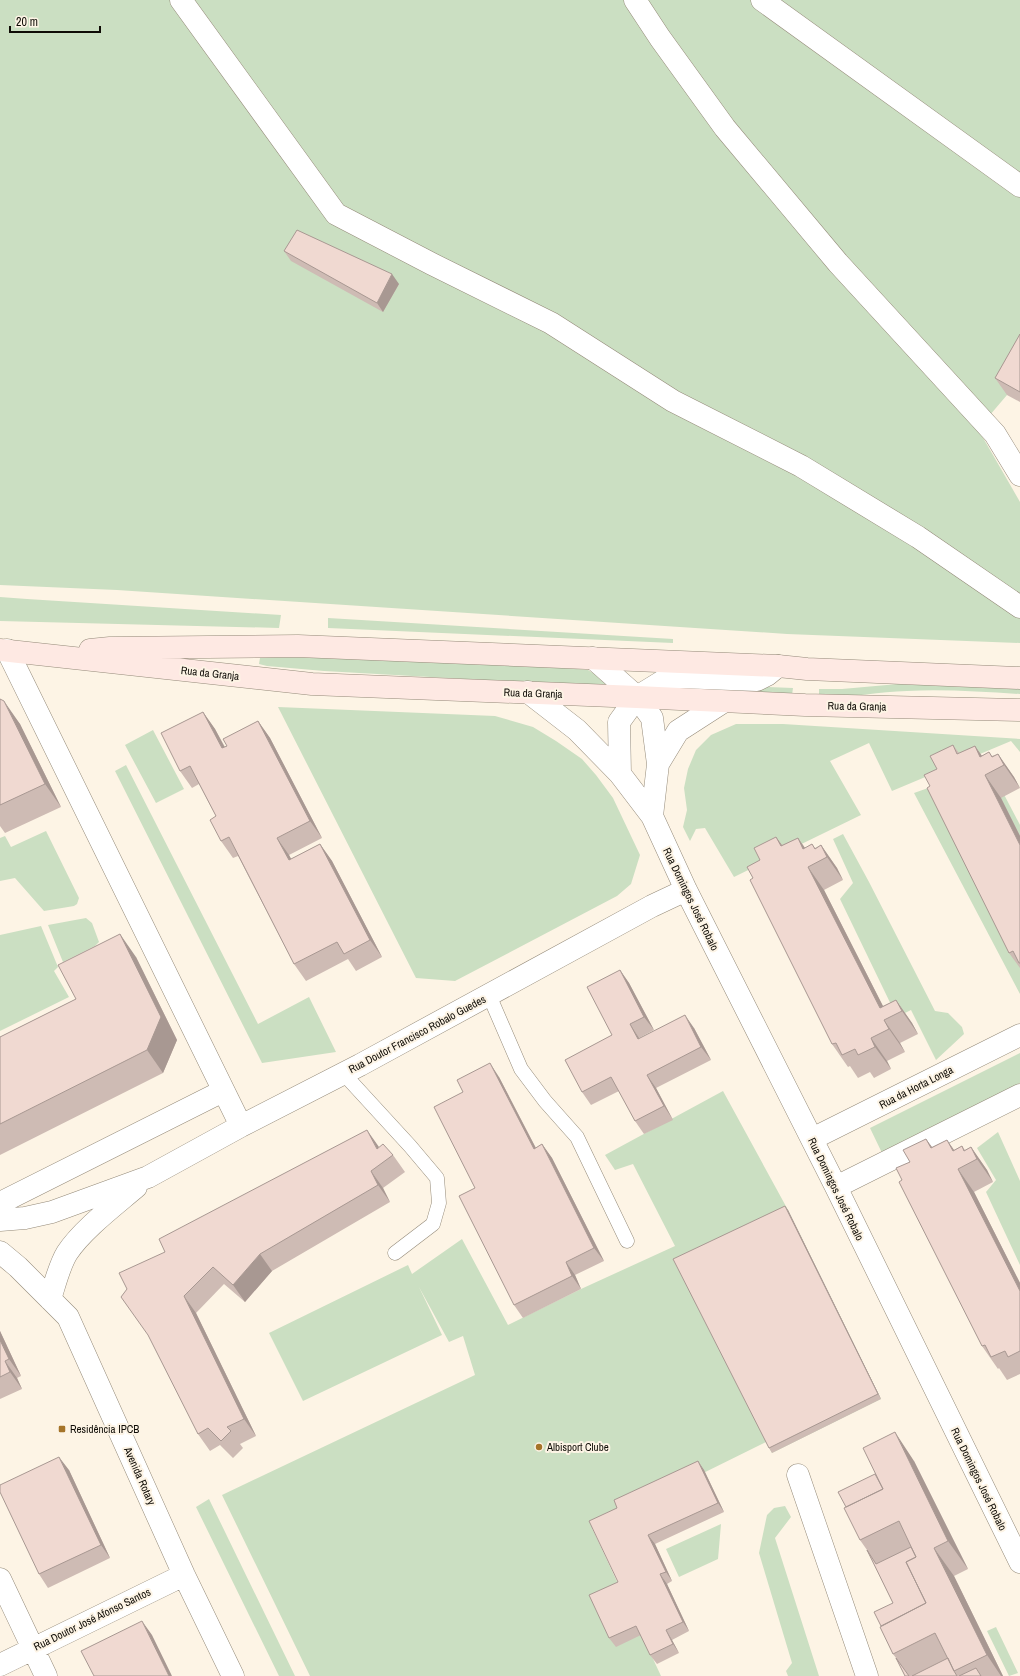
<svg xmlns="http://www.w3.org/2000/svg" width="1020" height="1676" font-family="'Archivo Narrow',sans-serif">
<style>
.green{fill:#cbdfc2}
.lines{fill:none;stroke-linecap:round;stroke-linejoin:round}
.service-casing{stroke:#948a79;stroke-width:15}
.minor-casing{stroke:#948a79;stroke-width:23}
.secondary-casing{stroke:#948a79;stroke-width:23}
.service{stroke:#fff;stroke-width:14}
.minor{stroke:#fff;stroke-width:22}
.secondary{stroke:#fee9e3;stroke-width:22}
.wall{fill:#cebbb4}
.shaded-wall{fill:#a89892}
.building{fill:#f0d9d1;stroke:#a89892}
.poi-dot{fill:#a57429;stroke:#fdf4e5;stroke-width:1.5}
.labels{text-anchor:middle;stroke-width:4;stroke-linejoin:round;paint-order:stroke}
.street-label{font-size:11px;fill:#0f0c06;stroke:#fdf4e5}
.poi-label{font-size:11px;fill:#0f0c06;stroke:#fdf4e5;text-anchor:start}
</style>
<rect width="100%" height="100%" fill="#fdf4e5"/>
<!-- green -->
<path class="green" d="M 0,0 L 1020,0 L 1020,372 L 1007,395 L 978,429 L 1020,502 L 1020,643 L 787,634 L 117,590 L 0,585 Z
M 0,597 L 27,599 L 281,615 L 279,628 L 0,621 Z
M 328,618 L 673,639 L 673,643 L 328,628 Z
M 284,656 L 541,666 L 588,670 L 604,680 L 608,687 L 324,671 L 267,666 L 259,664 L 260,658 Z
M 700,684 L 793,688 L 792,695 L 694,692 L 693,687 Z
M 898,684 L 1020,687 L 1020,694 C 982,692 945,689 907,691 C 877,692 849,698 819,697 L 819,689 L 842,689 Z
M 278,707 L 495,716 L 533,727 L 556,741 L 582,759 L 596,775 L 613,798 L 640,855 L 631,884 L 617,896 L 455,981 L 416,978 Z
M 736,724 L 783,724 L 1020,739 L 1020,752 L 1011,741 L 892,791 L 869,743 L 830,761 L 861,815 L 734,877 L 705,828 L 696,829 L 690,841 L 683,827 L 687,810 L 684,788 L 688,769 L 696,750 L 711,735 Z
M 153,730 L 184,789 L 156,803 L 125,745 Z
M 987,762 L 1020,825 L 1020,994 L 914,793 L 945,782 Z
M 126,765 L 258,1024 L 309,997 L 336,1052 L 262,1063 L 115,771 Z
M 46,831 L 79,898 L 77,904 L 74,906 L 44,911 L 15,878 L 0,881 L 0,838 L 5,836 L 11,847 Z
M 843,834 L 869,882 L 935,1011 L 948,1013 L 962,1027 L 964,1034 L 936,1060 L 911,1010 L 897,1017 L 840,899 L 853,883 L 833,839 Z
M 86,918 L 92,923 L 99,942 L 95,946 L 63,962 L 48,925 Z
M 41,926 L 58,967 L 54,971 L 69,997 L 0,1031 L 0,935 Z
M 1020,1053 L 1020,1083 L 882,1153 L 870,1128 Z
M 723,1091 L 788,1210 L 881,1399 L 772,1453 L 766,1442 L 592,1528 L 661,1676 L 310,1676 L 222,1495 L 475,1375 L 463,1336 L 449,1342 L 419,1287 L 442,1335 L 303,1401 L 269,1333 L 408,1265 L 412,1274 L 462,1239 L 508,1325 L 581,1289 L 675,1246 L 633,1164 L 615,1170 L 605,1155 Z
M 998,1132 L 1020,1181 L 1020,1265 L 986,1192 L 996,1180 L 977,1148 Z
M 209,1499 L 295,1676 L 279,1676 L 196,1507 Z
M 785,1506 L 791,1517 L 775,1538 L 819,1676 L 788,1676 L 786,1671 L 792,1663 L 759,1553 L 767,1515 L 774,1508 Z
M 721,1524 L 718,1559 L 679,1577 L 666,1549 Z
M 996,1627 L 1018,1673 L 1009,1676 L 987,1631 Z"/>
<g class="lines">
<defs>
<path id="service" d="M 489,995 L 521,1069 L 545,1101 L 577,1137 L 627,1241
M 343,1073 L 410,1146 L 437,1178 L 439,1203 L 433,1224 L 395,1253"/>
<path id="minor" d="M 181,0 L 336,214 L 432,264 L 551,323 L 673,401 L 801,466 L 918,537 L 1020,607
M 635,0 L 660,38 L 725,128 L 838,263 L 995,434 L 1020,475
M 762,0 L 1020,186
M 7,650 L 241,1126
M 593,658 L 637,697 L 652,718 L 658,764 L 652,816
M 778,666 L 767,675 L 757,680 L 679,677 L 668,678 L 637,697 L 619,722 L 620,774 L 652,816 L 686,890 L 836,1187 L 1020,1562
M 528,692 L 577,730 L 620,774
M 658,764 L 678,731 L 723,702
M 812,1139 L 1020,1035
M 836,1187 L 1020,1095
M 0,1203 L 223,1091
M 0,1220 L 25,1218 L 52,1212 L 148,1177 L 241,1126 L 360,1065 L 652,906 L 686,890
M 0,1252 L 18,1267 L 68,1317 L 184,1575 L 233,1676
M 50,1299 C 55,1284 59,1266 67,1253 C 82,1230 115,1205 136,1187
M 798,1475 L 867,1676
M 0,1579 L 46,1676
M 0,1665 L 184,1575"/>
<path id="secondary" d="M 0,650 L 312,684 L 637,697 L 805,705 L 1020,710
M 90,650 L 110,648 L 298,646 L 778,666 L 807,669 L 1020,678"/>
</defs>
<!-- service casing -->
<use href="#service" class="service-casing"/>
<!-- minor casing -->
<use href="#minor" class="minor-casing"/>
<!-- secondary casing -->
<use href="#secondary" class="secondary-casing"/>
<!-- service -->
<use href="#service" class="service"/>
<!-- minor -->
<use href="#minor" class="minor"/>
<!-- secondary -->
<use href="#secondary" class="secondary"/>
</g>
<!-- wall -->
<path class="wall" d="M 284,251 L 399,284 L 383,312 L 291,261 Z
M 1020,334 L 1020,402 L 1007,395 L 995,378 Z
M 0,699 L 20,724 L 61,807 L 5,833 L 0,826 Z
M 203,712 L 215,729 L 225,747 L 227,746 L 258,721 L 270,738 L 322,838 L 289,855 L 291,859 L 320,844 L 332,861 L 382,957 L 356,971 L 348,959 L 306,981 L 294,964 L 238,856 L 233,858 L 221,841 L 216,816 L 199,784 L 192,788 L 180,771 Z
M 953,745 L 959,753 L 975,746 L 982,756 L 989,752 L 992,756 L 998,754 L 1014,777 L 1020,788 L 1001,798 L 1020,836 L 1020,968 L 1009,953 L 930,786 L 937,769 Z
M 776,837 L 782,845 L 798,838 L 805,848 L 812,844 L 815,848 L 821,845 L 837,868 L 843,880 L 824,890 L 883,1006 L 896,1000 L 912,1023 L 918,1034 L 900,1043 L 905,1052 L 887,1061 L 891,1069 L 874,1078 L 870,1072 L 858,1078 L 850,1066 L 848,1067 L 832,1044 L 753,878 L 760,860 Z
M 136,957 L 177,1040 L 163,1073 L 0,1155 L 0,1037 L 76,999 Z
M 620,970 L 629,983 L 654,1030 L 639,1038 L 640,1038 L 694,1028 L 711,1060 L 656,1088 L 673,1120 L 644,1134 L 635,1121 L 619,1091 L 591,1105 L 582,1092 L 612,1035 Z
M 499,1077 L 536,1148 L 542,1144 L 552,1158 L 604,1261 L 575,1275 L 581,1289 L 523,1318 L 514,1305 Z
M 926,1139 L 932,1147 L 947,1140 L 954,1150 L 962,1146 L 965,1150 L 971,1147 L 987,1170 L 993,1182 L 974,1192 L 1020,1283 L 1020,1375 L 1020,1374 L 1007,1380 L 999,1368 L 998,1369 L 982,1346 L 902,1180 Z
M 393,1155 L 405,1172 L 383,1188 L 390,1202 L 272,1271 L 245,1302 L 224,1284 L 196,1313 L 256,1436 L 240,1444 L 243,1448 L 233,1458 L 220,1445 L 210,1451 L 198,1434 L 165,1252 Z
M 788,1210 L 881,1399 L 772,1453 L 769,1448 Z
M 0,1331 L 21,1376 L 17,1378 L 22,1389 L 0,1399 Z
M 698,1461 L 704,1470 L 724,1512 L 655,1544 L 672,1581 L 667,1584 L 689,1631 L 672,1640 L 679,1653 L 657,1664 L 650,1655 L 641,1635 L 616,1647 L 609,1638 L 618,1582 L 617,1508 Z
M 914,1461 L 968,1569 L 954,1576 L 1003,1676 L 905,1676 L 896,1658 L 893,1654 L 881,1626 L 893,1603 L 867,1550 L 860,1540 Z
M 69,1470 L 110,1558 L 48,1588 L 39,1574 Z"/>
<!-- shaded-wall -->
<path class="shaded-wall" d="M 392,274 L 399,284 L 383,312 L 377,303 Z
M 4,701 L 20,724 L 61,807 L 45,784 Z
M 203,712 L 215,729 L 234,765 L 222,748 Z
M 258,721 L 270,738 L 322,838 L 310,821 Z
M 975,746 L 991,769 L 980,757 Z
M 998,754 L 1014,777 L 1020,788 L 1004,765 Z
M 985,775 L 1001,798 L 1020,836 L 1020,845 Z
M 776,837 L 792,859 L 781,846 Z
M 277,838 L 289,855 L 301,877 L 289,860 Z
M 798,838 L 814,861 L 803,849 Z
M 320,844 L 332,861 L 382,957 L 370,940 Z
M 821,845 L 837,868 L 843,880 L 827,857 Z
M 808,867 L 824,890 L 889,1018 L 880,1008 Z
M 120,934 L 136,957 L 177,1040 L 163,1073 L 147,1050 Z
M 620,970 L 629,983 L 654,1030 L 644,1017 Z
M 896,1000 L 912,1023 L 918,1034 L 902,1011 Z
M 685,1015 L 694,1028 L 711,1060 L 701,1047 Z
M 884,1020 L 900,1043 L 905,1052 L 889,1029 Z
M 630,1024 L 639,1038 L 647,1053 L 638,1039 Z
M 871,1038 L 887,1061 L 891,1069 L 875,1047 Z
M 490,1063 L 499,1077 L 543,1162 L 534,1149 Z
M 647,1075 L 656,1088 L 673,1120 L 664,1106 Z
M 367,1130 L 379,1147 L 377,1149 Z
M 926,1139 L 942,1161 L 931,1148 Z
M 947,1140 L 963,1163 L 953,1151 Z
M 542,1144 L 552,1158 L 604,1261 L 594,1248 Z
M 971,1147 L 987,1170 L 993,1182 L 977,1159 Z
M 958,1169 L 974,1192 L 1020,1283 L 1020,1291 Z
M 371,1171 L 383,1188 L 390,1202 L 378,1185 Z
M 785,1206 L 788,1210 L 881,1399 L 878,1394 Z
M 260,1254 L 272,1271 L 245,1302 L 233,1285 Z
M 566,1262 L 575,1275 L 581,1289 L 572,1276 Z
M 184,1296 L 196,1313 L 256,1436 L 244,1419 Z
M 0,1331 L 21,1376 L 9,1359 L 0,1340 Z
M 5,1361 L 17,1378 L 22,1389 L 10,1372 Z
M 895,1432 L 914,1461 L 968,1569 L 948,1541 Z
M 59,1457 L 69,1470 L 110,1558 L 101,1545 Z
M 698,1461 L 704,1470 L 724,1512 L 718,1503 Z
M 648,1535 L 655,1544 L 672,1581 L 666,1572 Z
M 934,1548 L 954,1576 L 1003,1676 L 1001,1676 L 987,1655 Z
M 660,1574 L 667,1584 L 689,1631 L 683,1622 Z
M 142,1621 L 152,1635 L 172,1676 L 169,1676 Z
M 666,1630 L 672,1640 L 679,1653 L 673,1644 Z"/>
<!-- building -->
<path class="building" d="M 297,230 L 392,274 L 377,303 L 284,251 Z
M 1020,334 L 1020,392 L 995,378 Z
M 0,699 L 4,701 L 45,784 L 0,805 Z
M 203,712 L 222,748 L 227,746 L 223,739 L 258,721 L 310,821 L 277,838 L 289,860 L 320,844 L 370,940 L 344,954 L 337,942 L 294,964 L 229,837 L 221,841 L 210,820 L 216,816 L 190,766 L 180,771 L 161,733 Z
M 953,745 L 957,754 L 975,746 L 980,757 L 989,752 L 992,757 L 998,754 L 1004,765 L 985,775 L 1020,845 L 1020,963 L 1019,963 L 1013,951 L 1009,953 L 927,788 L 930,786 L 924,775 L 937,769 L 930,756 Z
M 776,837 L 781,846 L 798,838 L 803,849 L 812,844 L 815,849 L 821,845 L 827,857 L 808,867 L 880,1008 L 896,1000 L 902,1011 L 884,1020 L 889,1029 L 871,1038 L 875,1047 L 858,1055 L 855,1049 L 842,1055 L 836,1043 L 832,1044 L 750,880 L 753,878 L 747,867 L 760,860 L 754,848 Z
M 120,934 L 161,1017 L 147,1050 L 0,1124 L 0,1037 L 76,999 L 58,965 Z
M 620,970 L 644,1017 L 630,1024 L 638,1039 L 685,1015 L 701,1047 L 647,1075 L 664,1106 L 635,1121 L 611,1077 L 582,1092 L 565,1060 L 612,1035 L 587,987 Z
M 490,1063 L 534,1149 L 542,1144 L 594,1248 L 566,1262 L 572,1276 L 514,1305 L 459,1196 L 475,1188 L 434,1107 L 463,1092 L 457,1080 Z
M 367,1130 L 377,1149 L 383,1144 L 393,1155 L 371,1171 L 378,1185 L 260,1254 L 233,1285 L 213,1267 L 184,1296 L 244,1419 L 227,1427 L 231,1431 L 221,1441 L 208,1428 L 198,1434 L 148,1335 L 121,1297 L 127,1289 L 119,1273 L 165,1252 L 159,1239 Z
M 926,1139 L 931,1148 L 947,1140 L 953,1151 L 962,1146 L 964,1151 L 971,1147 L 977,1159 L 958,1169 L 1020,1291 L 1020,1351 L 1008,1357 L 1005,1351 L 991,1357 L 985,1345 L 982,1346 L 899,1182 L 902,1180 L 896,1168 L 910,1162 L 903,1150 Z
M 785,1206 L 878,1394 L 769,1448 L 673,1259 Z
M 0,1340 L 9,1359 L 5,1361 L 10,1372 L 0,1377 Z
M 895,1432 L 948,1541 L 934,1548 L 987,1655 L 954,1671 L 935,1633 L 893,1654 L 880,1627 L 926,1603 L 906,1562 L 916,1557 L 899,1521 L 860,1540 L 844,1508 L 883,1489 L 863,1448 Z
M 59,1457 L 101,1545 L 39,1574 L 0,1492 L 0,1485 Z
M 698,1461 L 718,1503 L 648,1535 L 666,1572 L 660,1574 L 683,1622 L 666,1630 L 673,1644 L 650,1655 L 636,1626 L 609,1638 L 589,1595 L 618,1582 L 589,1521 L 617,1508 L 614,1500 Z
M 875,1474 L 883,1489 L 846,1507 L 838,1492 Z
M 911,1547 L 916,1557 L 906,1562 L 926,1603 L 881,1626 L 874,1612 L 893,1603 L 867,1550 L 876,1564 Z
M 142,1621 L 169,1676 L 94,1676 L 81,1651 Z
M 896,1658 L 909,1676 L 905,1676 Z
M 948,1658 L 954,1671 L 957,1676 L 912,1676 Z
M 976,1668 L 981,1676 L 959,1676 Z"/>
<!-- markers -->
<g class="poi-dot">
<rect x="58" y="1425" width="8" height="8" rx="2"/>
<circle cx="539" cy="1447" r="4"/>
</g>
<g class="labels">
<!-- street labels -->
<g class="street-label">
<text transform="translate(210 673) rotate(6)" y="4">Rua da Granja</text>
<text transform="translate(533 693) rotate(2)" y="4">Rua da Granja</text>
<text transform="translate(857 706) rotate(1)" y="4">Rua da Granja</text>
<text transform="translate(691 899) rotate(64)" y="4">Rua Domingos José Robalo</text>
<text transform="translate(417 1034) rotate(-28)" y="4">Rua Doutor Francisco Robalo Guedes</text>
<text transform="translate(916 1087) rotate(-27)" y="4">Rua da Horta Longa</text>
<text transform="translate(836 1189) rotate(64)" y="4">Rua Domingos José Robalo</text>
<text transform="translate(140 1476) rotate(66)" y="4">Avenida Rotary</text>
<text transform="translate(979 1479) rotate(64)" y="4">Rua Domingos José Robalo</text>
<text transform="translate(92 1619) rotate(-26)" y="4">Rua Doutor José Afonso Santos</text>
</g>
<!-- poi labels -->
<g class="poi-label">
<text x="70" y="1433">Residência IPCB</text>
<text x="547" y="1451">Albisport Clube</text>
</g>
</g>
<!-- scale -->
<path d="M10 26v6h90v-6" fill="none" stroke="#0f0c06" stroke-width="2"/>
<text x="16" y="26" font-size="12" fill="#0f0c06" stroke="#fdf4e5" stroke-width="3" paint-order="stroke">20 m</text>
</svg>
